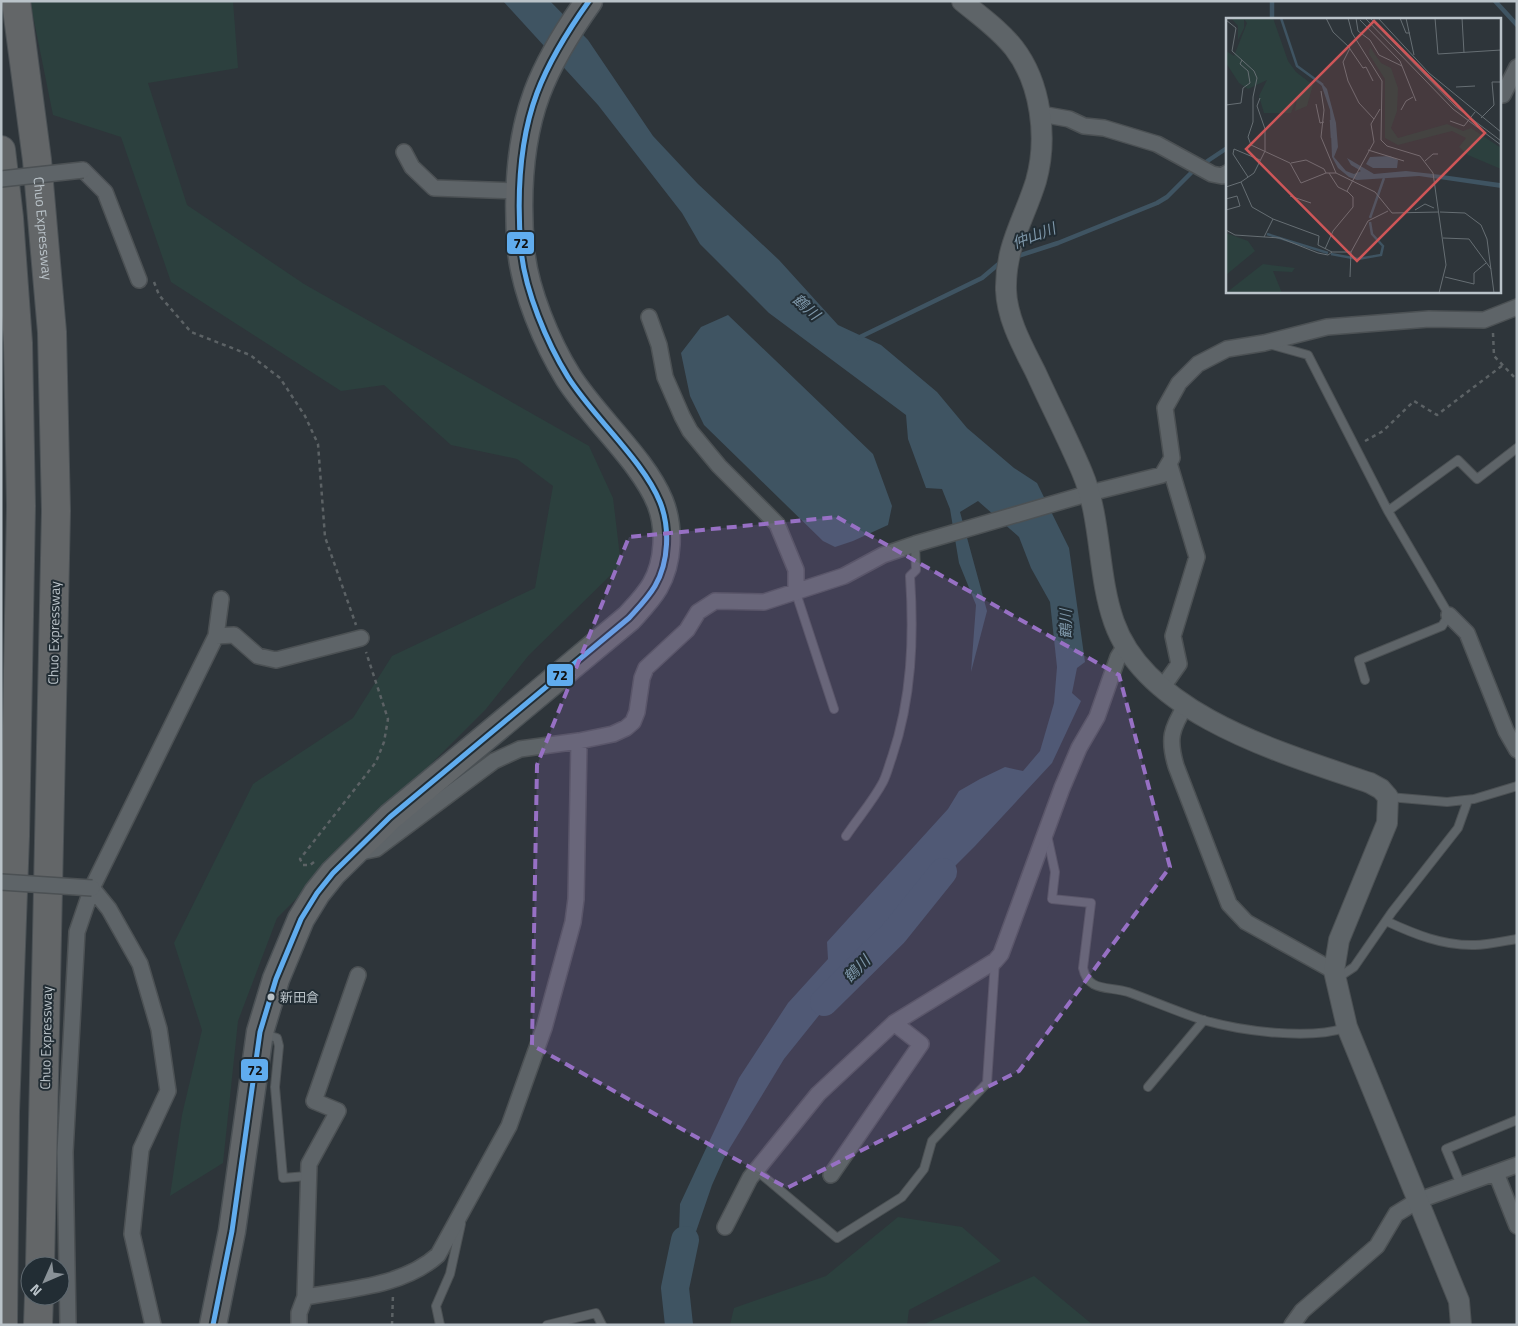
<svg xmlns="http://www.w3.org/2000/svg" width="1518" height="1326" font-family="'Titillium Web','Noto Sans JP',sans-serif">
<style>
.green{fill:#2c403e}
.water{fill:#3f5462}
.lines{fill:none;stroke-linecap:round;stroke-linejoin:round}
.stream{stroke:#3f5462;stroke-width:4.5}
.river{stroke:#3f5462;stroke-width:28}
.service-casing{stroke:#4c5154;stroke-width:10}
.minor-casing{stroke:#4c5154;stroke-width:18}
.tertiary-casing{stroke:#4c5154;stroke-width:22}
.trunk-casing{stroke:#4b5155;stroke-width:29}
.motorway-casing{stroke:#4b5155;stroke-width:30}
.path{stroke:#5c6265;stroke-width:2.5;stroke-dasharray:4 4;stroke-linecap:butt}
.service{stroke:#5e6468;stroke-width:8}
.minor{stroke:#5e6468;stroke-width:15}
.tertiary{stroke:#5e6468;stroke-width:20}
.trunk{stroke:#626669;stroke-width:26}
.motorway{stroke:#636668;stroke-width:28}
.minor-bridge-casing{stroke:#4c5154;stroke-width:18;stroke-linecap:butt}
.minor-bridge{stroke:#5e6468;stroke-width:15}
.bus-1-casing{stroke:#222d34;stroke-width:9}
.bus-1{stroke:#60acee;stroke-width:5}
.marked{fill:#9770c4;fill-opacity:0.2;stroke:#9770c4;stroke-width:4;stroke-dasharray:10 6;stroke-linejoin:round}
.bus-dot{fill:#bac3c9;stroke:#222d34;stroke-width:2}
.labels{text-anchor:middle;stroke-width:4;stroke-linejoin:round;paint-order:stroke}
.bus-label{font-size:13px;fill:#bac3c9;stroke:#222d34;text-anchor:start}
.street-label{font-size:14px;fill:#bac3c9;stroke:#222d34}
.water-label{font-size:15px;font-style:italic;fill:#7e97a9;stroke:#222d34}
.inset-river{fill:none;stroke:#3f5462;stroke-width:2.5}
.inset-road{fill:none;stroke:#666e73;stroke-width:1}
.view{fill:#ce5658;fill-opacity:0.15;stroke:#ce5658;stroke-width:2.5}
.inset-edge{fill:none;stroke:#bac3c9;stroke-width:2.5}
.line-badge{stroke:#222d34;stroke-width:2}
.pale-badge-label{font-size:14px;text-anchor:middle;font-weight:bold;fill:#111}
</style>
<rect width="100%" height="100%" fill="#2e353a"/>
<!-- green -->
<path class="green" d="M 30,1 L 233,1 L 238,68 L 148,83 L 187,205 L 304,284 L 589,446 L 613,498 L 621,565 L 529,655 L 486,709 L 277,918 L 238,1021 L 223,1163 L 170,1196 L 182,1115 L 202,1030 L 174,943 L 253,784 L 353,718 L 392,656 L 535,588 L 553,486 L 517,459 L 451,445 L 384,385 L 341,391 L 171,282 L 121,137 L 53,115 Z
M 898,1217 L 962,1227 L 1001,1261 L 909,1310 L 907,1325 L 730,1325 L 734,1308 L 826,1276 Z
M 1034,1276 L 1093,1325 L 922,1325 Z"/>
<!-- water -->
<path class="water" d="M 503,1 L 550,1 L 588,40 L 653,136 L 698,184 L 779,260 L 838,325 L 881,345 L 937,392 L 967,428 L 1014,468 L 1037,483 L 1069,548 L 1085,662 L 1077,668 L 1072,693 L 1081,701 L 1052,763 L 975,846 L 873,948 L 784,1059 L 725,1156 L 712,1185 L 677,1287 L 680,1204 L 739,1078 L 788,1003 L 828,959 L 827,942 L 948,809 L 959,791 L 980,779 L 1005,767 L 1023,771 L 1040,751 L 1054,703 L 1057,667 L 1050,602 L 1031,568 L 1019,537 L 978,501 L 960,512 L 987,611 L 971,672 L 976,605 L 959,563 L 950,509 L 942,489 L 926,488 L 908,439 L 906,415 L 769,313 L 700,244 L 682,213 L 598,105 Z
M 728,315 L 873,454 L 892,506 L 888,525 L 853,541 L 835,547 L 823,541 L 704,425 L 690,396 L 681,353 L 701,327 Z"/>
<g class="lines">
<!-- stream -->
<path class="stream" d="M 1495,1 L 1517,25
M 1272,19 L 1272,1
M 1203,164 L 1227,148
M 1015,257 L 1058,243 L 1157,203 L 1167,197 L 1196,168
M 858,338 L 982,278 L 1001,262"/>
<!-- river -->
<path class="river" d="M 824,1002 L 894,933 L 943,872
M 679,1325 L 675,1288 L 685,1240"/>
<defs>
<path id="service" d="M 1269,344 L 1308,355 L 1388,511 L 1449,615 L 1442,626 L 1359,660 L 1365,680
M 1388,511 L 1458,460 L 1477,479 L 1517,448
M 796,593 L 834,709
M 1389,797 L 1447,802 L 1474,799 L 1517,786
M 1047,835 L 1055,872 L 1052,899 L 1091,903 L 1083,968 C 1088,992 1108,986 1128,992 C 1153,1001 1178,1012 1203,1020 C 1241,1031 1308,1040 1345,1028
M 846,836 C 858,818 873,801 883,782 C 887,774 889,765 892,757 C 912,698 914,637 910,576 L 916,570 L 915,544
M 1386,921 C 1414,934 1443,946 1475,945 C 1489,945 1503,941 1517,939
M 1336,979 L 1354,967 L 1392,912 L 1458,828 L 1468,800
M 264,1034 L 277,1038 L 279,1046 L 275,1087 L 283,1178 L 307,1176
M 1148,1087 L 1204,1020
M 756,1170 L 837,1238 L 902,1197 L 924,1169 L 932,1141 L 987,1083 L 995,961
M 1461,1185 L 1446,1149 L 1517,1120
M 440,1325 L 436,1306 L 450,1274 L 461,1224
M 547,1325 L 596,1313 L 602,1325"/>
<path id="minor" d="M 1503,95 L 1517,67
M 1041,114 L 1069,119 L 1084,126 L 1104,128 L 1157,144 L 1212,174 L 1222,176 L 1227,173
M 404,152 L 412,167 L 434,188 L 520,191
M 83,170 L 105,192 L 139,280
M 649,317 L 659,345 L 665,377 L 682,416 L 690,431 L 719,466 L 777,524 L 796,570 L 796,593
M 1449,615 L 1467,633 L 1506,731 L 1517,750
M 216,636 L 234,635 L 258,656 L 276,660 L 361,638
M 1162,688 L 1179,664 L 1173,636 L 1197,557 L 1169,463
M 1186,705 C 1171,729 1168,739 1176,766 L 1229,904 L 1246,922 L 1334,971
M 361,852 L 376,849 L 494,761 L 520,749 L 579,741 L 613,734 L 626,728 L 633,722 L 637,712 L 642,678 L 646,668 L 687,630 L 698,612 L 715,601 L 764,602 L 844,576 L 883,555 L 915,544 L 1090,493 L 1162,475 L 1172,458 L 1165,408 L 1179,383 L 1198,364 L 1227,349 L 1264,343 L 1327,327 L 1429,319 L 1484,320 L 1517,307
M 92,888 L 109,909 L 140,964 L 159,1029 L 168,1091 L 141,1149 L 132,1234 L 153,1325
M 1496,1173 L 1517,1226
M 831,1175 L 921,1044 L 894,1023
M 725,1227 L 750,1178 L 818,1094 L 894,1023 L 995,961 L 1001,954 L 1062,788 L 1079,748 L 1097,717 L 1118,657 L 1125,646
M 305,1297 L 309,1164 L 338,1111 L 314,1101 L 358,975
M 68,1325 L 65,1152 L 77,932 L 92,888 L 216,636 L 221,599
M 299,1325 L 299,1313 L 305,1297 C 349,1289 404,1286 438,1255 L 509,1126 L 544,1028 L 573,922 L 576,899 L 579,741
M 1292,1325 L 1302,1311 L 1377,1246 L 1396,1214 L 1417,1201 L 1517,1165"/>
<path id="tertiary" d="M 962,1 C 980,16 999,29 1014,48 C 1041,83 1048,138 1036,181 C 1024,220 1005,246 1006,290 C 1007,319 1023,347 1036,373 C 1051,406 1068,439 1082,472 C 1102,519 1097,574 1114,622 C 1147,716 1286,754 1370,783 L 1381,789 L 1388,797 L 1387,823 L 1339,940 L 1334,971 L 1347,1027 L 1459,1301 L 1461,1325"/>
<path id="trunk" d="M 213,1325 L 232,1231 L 260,1032 L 276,979 L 301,919 L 317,893 L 333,873 L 390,817 L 629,618 C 638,608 648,598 655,586 C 669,562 670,527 660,502 C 643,460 593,417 568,377 C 547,343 525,291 521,250 C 517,200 519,141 537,93 C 549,61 569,29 589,1"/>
<g id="motorway">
<path id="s1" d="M 16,1 L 37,160 L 52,332 L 56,511 L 40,1266"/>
<path d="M 1,150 L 9,218 L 18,343 L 21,506 L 15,836 L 5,1112 L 3,1325"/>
<path d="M 38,1325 L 39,1296"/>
</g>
</defs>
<!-- service casing -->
<use href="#service" class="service-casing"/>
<!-- minor casing -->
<use href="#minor" class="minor-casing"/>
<!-- tertiary casing -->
<use href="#tertiary" class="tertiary-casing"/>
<!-- trunk casing -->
<use href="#trunk" class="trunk-casing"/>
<!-- motorway casing -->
<use href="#motorway" class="motorway-casing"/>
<!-- path -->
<path class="path" d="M 154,282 L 159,295 L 191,332 L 250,355 L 280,378 L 305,416 L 318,444 L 325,537 L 356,625
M 1493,333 L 1494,356 L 1517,380
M 1365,441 L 1383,431 L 1414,401 L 1437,415 L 1503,365
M 314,862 L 310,865 L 303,865 L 300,859 L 376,762 L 384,742 L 388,719 L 366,652
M 392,1325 L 393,1294"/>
<!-- service -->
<use href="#service" class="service"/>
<!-- minor -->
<use href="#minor" class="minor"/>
<!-- tertiary -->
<use href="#tertiary" class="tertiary"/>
<!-- trunk -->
<use href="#trunk" class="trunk"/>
<!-- motorway -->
<use href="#motorway" class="motorway"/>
<defs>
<path id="minor-bridge" d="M 1,179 L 83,170
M 1,882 L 92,888"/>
</defs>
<!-- minor-bridge casing -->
<use href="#minor-bridge" class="minor-bridge-casing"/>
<!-- minor-bridge -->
<use href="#minor-bridge" class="minor-bridge"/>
<defs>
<path id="bus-1" d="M 213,1325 L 232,1231 L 260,1032 L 276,979 L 301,919 L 317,893 L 333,873 L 390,817 L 629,618 C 638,608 648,598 655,586 C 669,562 670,527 660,502 C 643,460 593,417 568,377 C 547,343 525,291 521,250 C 517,200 519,141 537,93 C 549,61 569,29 589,1"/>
</defs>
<!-- bus-1 casing -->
<use href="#bus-1" class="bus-1-casing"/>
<!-- bus-1 -->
<use href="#bus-1" class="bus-1"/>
</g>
<!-- marked area -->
<path class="marked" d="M 837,517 L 1119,675 L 1170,867 L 1019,1071 L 787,1188 L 532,1045 L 537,765 L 629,537 Z"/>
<!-- markers -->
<circle class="bus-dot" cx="271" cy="997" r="4.5"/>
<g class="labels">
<!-- bus labels -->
<g class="bus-label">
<text x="280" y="1002">新田倉</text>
</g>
<!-- street labels -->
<g class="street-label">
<text dy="5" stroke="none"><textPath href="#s1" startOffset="229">Chuo Expressway</textPath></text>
<text transform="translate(54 633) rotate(-89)" y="5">Chuo Expressway</text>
<text transform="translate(46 1038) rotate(-89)" y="5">Chuo Expressway</text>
</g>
<!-- water labels -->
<g class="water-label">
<text transform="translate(1034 236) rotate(-21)" y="5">仲山川</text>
<text transform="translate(806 307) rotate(42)" y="5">鶴川</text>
<text transform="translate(1066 624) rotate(-90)" y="5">鶴川</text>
<text transform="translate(857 969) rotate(-45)" y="5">鶴川</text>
</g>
</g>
<!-- overview -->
<g transform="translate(1226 18)">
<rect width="275" height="275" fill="#2e353a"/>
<path d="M 5,0 L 47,0 L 62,43 L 70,54 L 87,67 L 81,88 L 69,93 L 71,79 L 65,95 L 38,95 L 33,78 L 41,62 L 22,71 L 13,65 L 0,45 L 0,33 L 8,38 L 21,5 L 18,1 L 18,10 L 12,22 L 12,8 ZM 144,29 L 155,45 L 165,50 L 172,70 L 171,93 L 165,110 L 172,120 L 221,106 L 237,113 L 245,110 L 275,130 L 275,151 L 242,137 L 233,129 L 240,120 L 226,113 L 172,127 L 159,120 L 159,61 L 143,36 ZM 0,215 L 22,223 L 29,233 L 0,257 ZM 37,246 L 69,250 L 66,254 L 47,253 L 56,275 L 0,275 Z" fill="#2c403e"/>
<path d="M 94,63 L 101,71 L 110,105 L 112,129 L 108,139 L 120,153 L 128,156 L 135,153 L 125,147 L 121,140 L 148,156 L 180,153 L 216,157 L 274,165 L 275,170 L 193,158 L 131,162 L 123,159 L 112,150 L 106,139 L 104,92 ZM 164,138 L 172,142 L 171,150 L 147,150 L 140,146 L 144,139 Z" fill="#3f5462"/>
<path class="inset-river" d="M 55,0 L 71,48 L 97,67M 105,102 L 106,120M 144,200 L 158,160M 41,216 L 102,235M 105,236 L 132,241 L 155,237 L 157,228 L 146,216 L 144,204"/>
<path class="inset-road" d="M 100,0 L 107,14 L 124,30 L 117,44 L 122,63 L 133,85 L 148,101M 122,0 L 126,15 L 156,63 L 155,122 L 161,128 L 194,138 L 207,155 L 220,247 L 213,275M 130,0 L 132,13 L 144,22 L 153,37 L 176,48M 139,0 L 227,91 L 275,127M 144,0 L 229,88 L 275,123M 152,0 L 203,55 L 275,114M 174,0 L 180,15 L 184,15M 180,0 L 188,37M 209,0 L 212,36 L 275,32M 236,0 L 238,35M 0,2 L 10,10 L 6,33 L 28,53 L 31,60 L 27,79 L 27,104 L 22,119 L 25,127 L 64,145 L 75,165 L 100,155 L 110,155 L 149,174 L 166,195 L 213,194M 134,2 L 174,43 L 190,83M 124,31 L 137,50 L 140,49 L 147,63M 230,69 L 249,68M 95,73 L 98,92 L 95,119 L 110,155M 90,86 L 94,105 L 98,104M 0,87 L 15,85 L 17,70 L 24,65 L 22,53 L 14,46 L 16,42M 175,92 L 180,83 L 187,79M 255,100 L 268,87 L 266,64 L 275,64M 224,103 L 238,108 L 249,94M 142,132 L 178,143M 199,143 L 207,136 L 212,136M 65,145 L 80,142 L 98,151 L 100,155M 103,155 L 112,169 L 122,174M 22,159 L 7,136 L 8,131 L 34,142M 15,164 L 26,189 L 47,201 L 93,218 L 92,227 L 106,234 L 125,234 L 142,203 L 162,193M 0,169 L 15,164 L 28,155 L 39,133 L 39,111 L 31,88 L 34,80M 64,178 L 85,185M 0,181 L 11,178 L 14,188 L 0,192M 189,192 L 199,186 L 208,190M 214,194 L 239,195 L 255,207 L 261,221 L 268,275M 0,212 L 9,217 L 54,220 L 92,235 L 102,237 L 106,234M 38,219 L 47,201M 217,220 L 243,221 L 265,251M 99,231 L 107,213 L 127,189 L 127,179 L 121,173 L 148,124 L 145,106 L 154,91M 124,259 L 125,234M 219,259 L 248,266 L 248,255 L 260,245"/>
<path class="view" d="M 148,3 L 259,115 L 131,243 L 20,131 Z"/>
<rect width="275" height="275" class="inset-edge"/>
</g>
<g class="line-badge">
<rect x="506" y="231" width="29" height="24" rx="5" fill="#60acee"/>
<rect x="546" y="663" width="28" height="24" rx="5" fill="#60acee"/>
<rect x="240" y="1058" width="29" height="24" rx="5" fill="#60acee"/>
</g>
<g class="pale-badge-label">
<text x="521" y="248">72</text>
<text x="560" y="680">72</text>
<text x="255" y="1075">72</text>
</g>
<!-- border -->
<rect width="1518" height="1326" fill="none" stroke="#bac3c9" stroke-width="5"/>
<!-- north arrow -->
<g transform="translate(45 1281) rotate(225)"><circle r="24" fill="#222d34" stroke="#5f6970"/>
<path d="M0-4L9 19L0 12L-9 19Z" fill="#899197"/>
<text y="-8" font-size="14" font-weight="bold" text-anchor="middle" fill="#bac3c9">N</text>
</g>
</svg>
